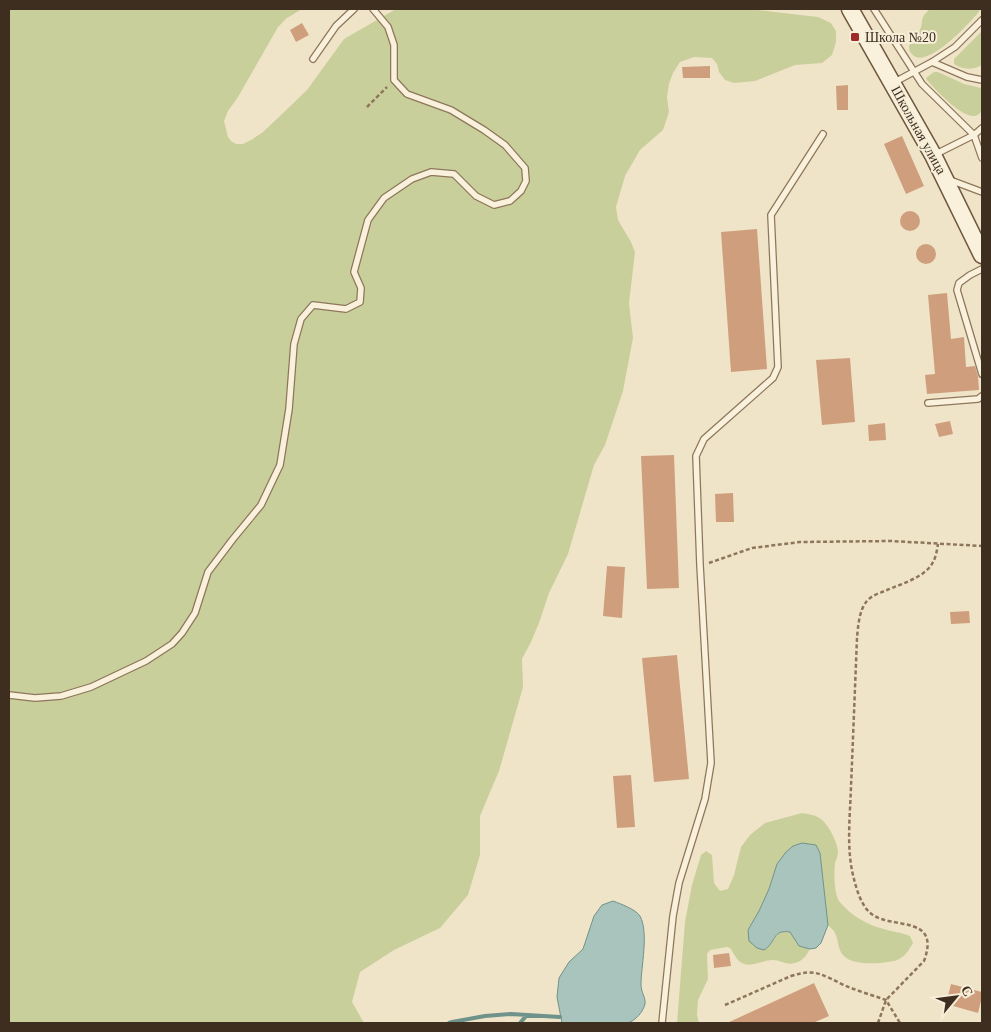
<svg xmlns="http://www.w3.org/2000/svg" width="991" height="1032" font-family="'Times New Roman',serif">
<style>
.green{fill:#c9cf9b}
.water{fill:#a9c4bc;stroke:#6f938a}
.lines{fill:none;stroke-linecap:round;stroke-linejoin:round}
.stream{stroke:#6f938a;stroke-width:4}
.building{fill:#cf9f7d}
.lane-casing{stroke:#8d765c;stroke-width:8}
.secondary-casing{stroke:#6f573f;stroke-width:19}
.path{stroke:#8d765c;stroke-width:2.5;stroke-dasharray:4 2.5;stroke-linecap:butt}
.lane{stroke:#faf1dc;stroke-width:5.5}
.secondary{stroke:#faf1dc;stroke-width:16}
.poi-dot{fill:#9e2a2b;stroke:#f7eed8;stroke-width:2}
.labels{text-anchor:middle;stroke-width:4;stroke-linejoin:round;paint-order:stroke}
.poi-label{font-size:14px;fill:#3d2e20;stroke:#f7eed8;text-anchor:start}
.street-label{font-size:14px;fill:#3d2e20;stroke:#f7eed8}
</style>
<rect width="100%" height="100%" fill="#f0e4c8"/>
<!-- green -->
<path class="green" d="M 9,9 L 302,9 L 287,18 L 278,27 L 238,97 L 228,111 L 224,121 L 228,137 L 231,141 L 236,144 L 243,144 L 251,140 L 263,132 L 281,115 L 307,90 L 344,39 L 396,9 L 748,9 L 818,17 L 831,23 L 836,31 L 836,42 L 832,55 L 822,63 L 795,65 L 755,81 L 734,83 L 725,80 L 719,72 L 717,64 L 712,58 L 694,57 L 680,62 L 673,73 L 669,84 L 667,97 L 669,112 L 663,130 L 640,150 L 625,176 L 616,207 L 618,220 L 631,242 L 635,252 L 629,303 L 633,338 L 623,391 L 605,445 L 594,465 L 568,554 L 549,593 L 539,623 L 531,642 L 522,659 L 523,687 L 499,771 L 480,816 L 480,855 L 468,895 L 440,928 L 394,950 L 360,972 L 352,1002 L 364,1023 L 9,1023 Z
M 930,9 L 981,9 C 972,21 930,67 914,56 C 910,53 909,50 909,46 C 912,41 917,37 919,32 C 925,21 918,19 930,9 Z
M 982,31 L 982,65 C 974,70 962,70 954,64 L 954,59 Z
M 934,72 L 938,72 L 964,84 L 981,88 L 982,89 C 982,95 984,103 982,109 C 974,133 934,88 927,80 L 926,78 Z
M 802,813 C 808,814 816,815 821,819 C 828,824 838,843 838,852 C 838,856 836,860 835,863 C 834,873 834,893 839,901 C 850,915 867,925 884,929 C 892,932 901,932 910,936 L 913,943 C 909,950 905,957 897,960 C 885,964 853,966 844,956 C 837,950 839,939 834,931 C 833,930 829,926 828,925 L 820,853 L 815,845 L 809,844 L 777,864 L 769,889 L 759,911 L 748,930 L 764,950 C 776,943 772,930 790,932 L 799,946 L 810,949 C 807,954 805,958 800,961 C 788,967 784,961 773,960 C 763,960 751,968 742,963 C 736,960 734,953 730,948 L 727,947 L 710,950 L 707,954 L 708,979 L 698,1000 L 697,1015 L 699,1023 L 677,1023 L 685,922 L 692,885 L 701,855 L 706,851 L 712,855 L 714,883 L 720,891 L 728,889 L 734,875 L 741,847 L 750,835 L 765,823 Z"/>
<!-- water -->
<path class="water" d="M 802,843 L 816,845 L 820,853 L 828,925 L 821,943 L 816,948 L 810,949 L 799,946 L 790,932 C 772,929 776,943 764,950 L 757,948 L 749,941 L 748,930 L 759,911 L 769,889 L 777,864 L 786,852 L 793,846 Z
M 613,901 C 621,904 635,909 640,916 C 649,933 641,966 641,985 C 641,992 646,998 645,1004 C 643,1012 636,1020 628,1023 L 562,1023 L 557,997 L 559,978 L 569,962 L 583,949 L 594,916 L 602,905 Z"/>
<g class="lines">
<!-- stream -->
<path class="stream" d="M 449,1023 L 452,1022 L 485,1016 L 511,1014 L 560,1017
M 520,1023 L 527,1015"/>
</g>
<!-- building -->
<path class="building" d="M 302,23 L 309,35 L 296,42 L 290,30 Z
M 710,66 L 710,78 L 683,78 L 682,67 Z
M 848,85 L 848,110 L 837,110 L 836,86 Z
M 902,136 L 924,186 L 906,194 L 884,144 Z
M900 221a10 10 0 1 1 20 0a10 10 0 1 1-20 0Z
M 757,229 L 767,369 L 731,372 L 721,232 Z
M916 254a10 10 0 1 1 20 0a10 10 0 1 1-20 0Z
M 947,293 L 951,339 L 964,337 L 966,367 L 975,366 L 978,376 L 979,390 L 927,394 L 925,375 L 935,374 L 928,295 Z
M 850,358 L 855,422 L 822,425 L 816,360 Z
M 950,421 L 953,434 L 939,437 L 935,424 Z
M 885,423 L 886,440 L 869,441 L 868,425 Z
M 674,455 L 679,588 L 647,589 L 641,456 Z
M 733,493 L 734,522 L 716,522 L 715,494 Z
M 607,566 L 625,567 L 622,618 L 603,616 Z
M 969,611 L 970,623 L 951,624 L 950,612 Z
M 677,655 L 689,779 L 654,782 L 642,658 Z
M 631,775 L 635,827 L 617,828 L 613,776 Z
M 729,953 L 731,966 L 714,968 L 713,955 Z
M 814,983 L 829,1016 L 813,1023 L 727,1023 Z
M 951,984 L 982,992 L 982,997 L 978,1013 L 946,1004 Z"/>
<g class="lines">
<defs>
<path id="lane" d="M 874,9 L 922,84 L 974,135 L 982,158
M 313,59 L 336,26 L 354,9
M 932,62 L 967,77 L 982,80
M 893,83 L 932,62 L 955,47 L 982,20
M 934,155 L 974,135 L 982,128
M 950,180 L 982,192
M 982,269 L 970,275 L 959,283 L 957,290 L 982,374
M 928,403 L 978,399 L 982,396
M 9,695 L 35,698 L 61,696 L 91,687 L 146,661 L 172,644 L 182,633 L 195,613 L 208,572 L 233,539 L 261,505 L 280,465 L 289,409 L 294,344 L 301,319 L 313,305 L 346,309 L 360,302 L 361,288 L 354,272 L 368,220 L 384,198 L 412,179 L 431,172 L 454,174 L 476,196 L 494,205 L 510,201 L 521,191 L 526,181 L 525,168 L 505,145 L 484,130 L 451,110 L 407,94 L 394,80 L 394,45 L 388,27 L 373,9
M 662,1023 L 673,916 L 679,883 L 705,799 L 711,763 L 700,565 L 696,456 L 704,439 L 773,378 L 778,367 L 771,215 L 823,134"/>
<path id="secondary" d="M 850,9 L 933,155 L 982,255"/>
</defs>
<!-- lane casing -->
<use href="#lane" class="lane-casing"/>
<!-- secondary casing -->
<use href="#secondary" class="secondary-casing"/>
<!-- path -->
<path class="path" d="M 367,107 L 387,87
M 709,563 L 752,548 L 800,542 L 891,541 L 982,546
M 725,1005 L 791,976 C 816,968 822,975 844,985 C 857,991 872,995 886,1000 L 900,1023
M 878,1023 L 886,1000 L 924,961 C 941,915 893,929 873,915 C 862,908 857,891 854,879 C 846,850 850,817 851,787 C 853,738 855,688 857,638 C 858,627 859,610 867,601 C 872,595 880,593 887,590 C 901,584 926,577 933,562 C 936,557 937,550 938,544"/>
<!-- lane -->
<use href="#lane" class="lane"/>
<!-- secondary -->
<use href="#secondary" class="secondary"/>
</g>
<!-- markers -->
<rect class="poi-dot" x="850" y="32" width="10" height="10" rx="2.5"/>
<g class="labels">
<!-- poi labels -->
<g class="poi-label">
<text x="865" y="42">Школа №20</text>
</g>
<!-- street labels -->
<g class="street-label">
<text transform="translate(919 130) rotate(61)" y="5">Школьная улица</text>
</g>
</g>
<!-- border -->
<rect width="991" height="1032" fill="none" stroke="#3d2e20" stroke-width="20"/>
<!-- north arrow -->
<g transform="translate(956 997) rotate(61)" stroke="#f7eed8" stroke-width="4" paint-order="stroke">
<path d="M0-4L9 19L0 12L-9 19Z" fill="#3d2e20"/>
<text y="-8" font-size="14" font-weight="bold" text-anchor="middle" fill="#3d2e20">С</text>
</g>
</svg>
